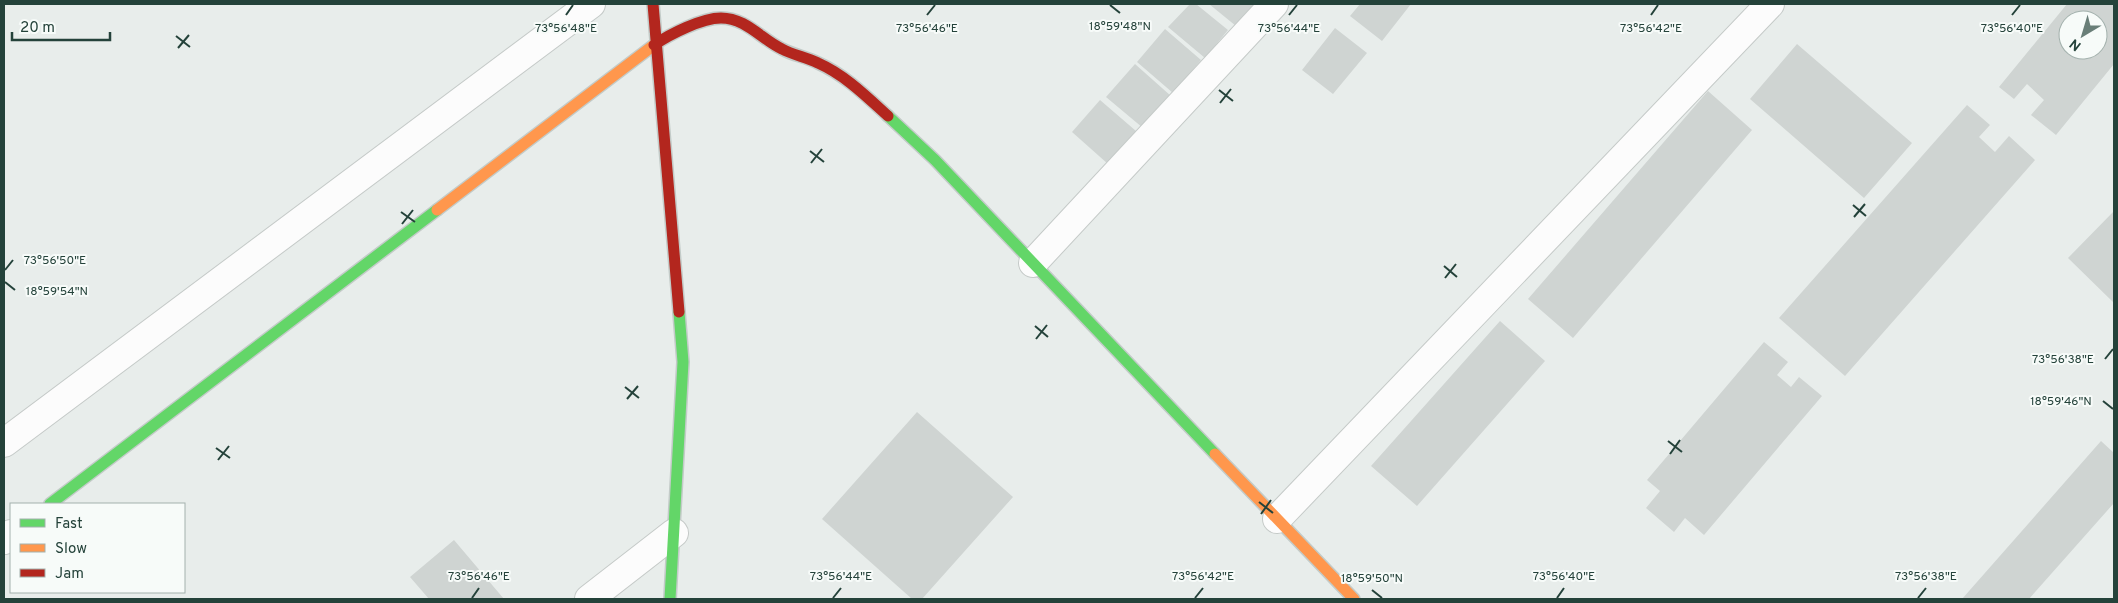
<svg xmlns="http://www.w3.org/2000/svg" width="2118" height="603" font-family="Overpass,sans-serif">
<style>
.building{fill:#cfd4d2;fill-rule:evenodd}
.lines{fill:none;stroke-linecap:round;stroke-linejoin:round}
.street-casing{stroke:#c5cac8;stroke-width:30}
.fast-casing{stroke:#c3cbc8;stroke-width:14}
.slow-casing{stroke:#c3cbc8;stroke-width:14}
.jam-casing{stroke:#c3cbc8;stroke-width:14}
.street{stroke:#fcfcfc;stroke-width:28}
.fast{stroke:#63d668;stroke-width:11}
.slow{stroke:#ff974d;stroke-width:11}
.jam{stroke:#b3261e;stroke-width:11}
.ticks{fill:none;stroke:#24423a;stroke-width:2}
.ticks-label{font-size:12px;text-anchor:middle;fill:#24423a;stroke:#f7fbf9;stroke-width:4;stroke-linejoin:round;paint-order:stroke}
</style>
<rect width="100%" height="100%" fill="#e8edeb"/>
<!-- building -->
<path class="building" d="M 1190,4 L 1196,4 L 1228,30 L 1205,58 L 1168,27 Z
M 1209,4 L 1255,4 L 1236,26 Z
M 1360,4 L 1411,4 L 1382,41 L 1350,16 Z
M 2067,4 L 2114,4 L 2114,64 L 2056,135 L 2031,115 L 2044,100 L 2027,84 L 2014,99 L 1999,87 ZM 2068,20 L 2098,20 L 2098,50 L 2068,50 Z
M 1335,28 L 1367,53 L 1333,94 L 1302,70 Z
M 1165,29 L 1201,60 L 1173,93 L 1137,62 Z
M 1797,44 L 1912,143 L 1864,198 L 1750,99 Z
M 1135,64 L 1171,96 L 1143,128 L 1106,97 Z
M 1708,91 L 1752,130 L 1573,338 L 1528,299 Z
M 1100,100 L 1136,131 L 1108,164 L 1072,132 Z
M 1967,105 L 1990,125 L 1979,137 L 1995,152 L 2009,136 L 2035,160 L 1845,376 L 1779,318 Z
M 2114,211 L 2114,303 L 2068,258 Z
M 1500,321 L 1545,361 L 1417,506 L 1371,466 Z
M 1764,342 L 1788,362 L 1777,375 L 1791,387 L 1799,377 L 1822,396 L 1704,535 L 1685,518 L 1674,532 L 1646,508 L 1660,491 L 1647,480 Z
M 917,412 L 1013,497 L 922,599 L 912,599 L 822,519 Z
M 2101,441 L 2114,453 L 2114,503 L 2029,599 L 1962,599 Z
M 454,540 L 504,599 L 429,599 L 410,577 Z"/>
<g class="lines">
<defs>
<path id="street" d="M 1033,263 L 1274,4
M 4,443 L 591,4
M 1277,519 L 1770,4
M 4,540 L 11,534
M 589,599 L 674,533"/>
<path id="fast" d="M 888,116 L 935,160 L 1215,454
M 50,504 L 437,210
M 670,599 L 683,362 L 679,312"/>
<path id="slow" d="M 437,210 L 654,45
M 1215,454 L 1354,599"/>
<path id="jam" d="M 653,4 L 679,312
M 654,45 C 670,34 702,18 721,18 C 746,18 761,39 782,49 C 793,55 806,57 818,63 C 845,75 866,96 888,116"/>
</defs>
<!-- street casing -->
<use href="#street" class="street-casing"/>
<!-- fast casing -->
<use href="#fast" class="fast-casing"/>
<!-- slow casing -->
<use href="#slow" class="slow-casing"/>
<!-- jam casing -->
<use href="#jam" class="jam-casing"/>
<!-- street -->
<use href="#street" class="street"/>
<!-- fast -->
<use href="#fast" class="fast"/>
<!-- slow -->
<use href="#slow" class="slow"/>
<!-- jam -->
<use href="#jam" class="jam"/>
</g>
<!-- ticks -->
<path class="ticks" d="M 1110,5 L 1120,13M 566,15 L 573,5M 927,15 L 935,5M 1289,15 L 1297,5M 1651,15 L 1658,5M 2012,15 L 2020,5M 176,36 L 190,47M 178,48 L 189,35M 1219,90 L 1233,101M 1220,103 L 1231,89M 810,151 L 824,162M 811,163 L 822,149M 1853,205 L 1866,216M 401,212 L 415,222M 1854,217 L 1865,204M 402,224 L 413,210M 1444,266 L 1457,277M 5,270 L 13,260M 1445,278 L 1456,264M 5,282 L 15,290M 1035,326 L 1048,337M 1036,339 L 1047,325M 2105,359 L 2113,349M 625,387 L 639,398M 627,399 L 638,386M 2103,401 L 2113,409M 1668,441 L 1682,452M 216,448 L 230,458M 1670,454 L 1680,440M 218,460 L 229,446M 1259,502 L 1273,513M 1261,514 L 1271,500M 1372,590 L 1382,598M 472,598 L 479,588M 833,598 L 841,588M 1195,598 L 1203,588M 1557,598 L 1564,588M 1918,598 L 1926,588"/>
<g class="ticks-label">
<text x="1120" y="30">18°59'48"N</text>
<text x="927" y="32">73°56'46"E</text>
<text x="1651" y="32">73°56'42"E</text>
<text x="566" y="32">73°56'48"E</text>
<text x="1289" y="32">73°56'44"E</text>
<text x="2012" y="32">73°56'40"E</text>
<text x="55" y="264">73°56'50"E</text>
<text x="57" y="295">18°59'54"N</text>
<text x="2063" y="363">73°56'38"E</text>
<text x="2061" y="405">18°59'46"N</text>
<text x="479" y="580">73°56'46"E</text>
<text x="841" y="580">73°56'44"E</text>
<text x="1203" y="580">73°56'42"E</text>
<text x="1564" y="580">73°56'40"E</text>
<text x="1926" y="580">73°56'38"E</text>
<text x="1372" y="582">18°59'50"N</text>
</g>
<!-- border -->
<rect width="2118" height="603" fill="none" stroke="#24423a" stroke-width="10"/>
<!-- legend -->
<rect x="10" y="503" width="175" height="90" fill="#f7fbf9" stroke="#a3b1ad"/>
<rect x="20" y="519" width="25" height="8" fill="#63d668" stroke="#a3b1ad"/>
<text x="55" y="528" font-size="15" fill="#24423a">Fast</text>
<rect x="20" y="544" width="25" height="8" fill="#ff974d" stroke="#a3b1ad"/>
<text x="55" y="553" font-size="15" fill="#24423a">Slow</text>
<rect x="20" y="569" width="25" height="8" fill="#b3261e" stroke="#a3b1ad"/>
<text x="55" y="578" font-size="15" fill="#24423a">Jam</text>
<!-- north arrow -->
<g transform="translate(2083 35) rotate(218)"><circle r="24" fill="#f7fbf9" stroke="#a3b1ad"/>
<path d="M0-4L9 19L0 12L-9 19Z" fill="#697e78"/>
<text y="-8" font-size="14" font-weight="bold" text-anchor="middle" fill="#24423a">N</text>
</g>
<!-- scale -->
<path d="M12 32v8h98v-8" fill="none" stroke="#24423a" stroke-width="2.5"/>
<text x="20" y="32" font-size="15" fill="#24423a" stroke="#f7fbf9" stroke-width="4" paint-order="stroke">20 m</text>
</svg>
